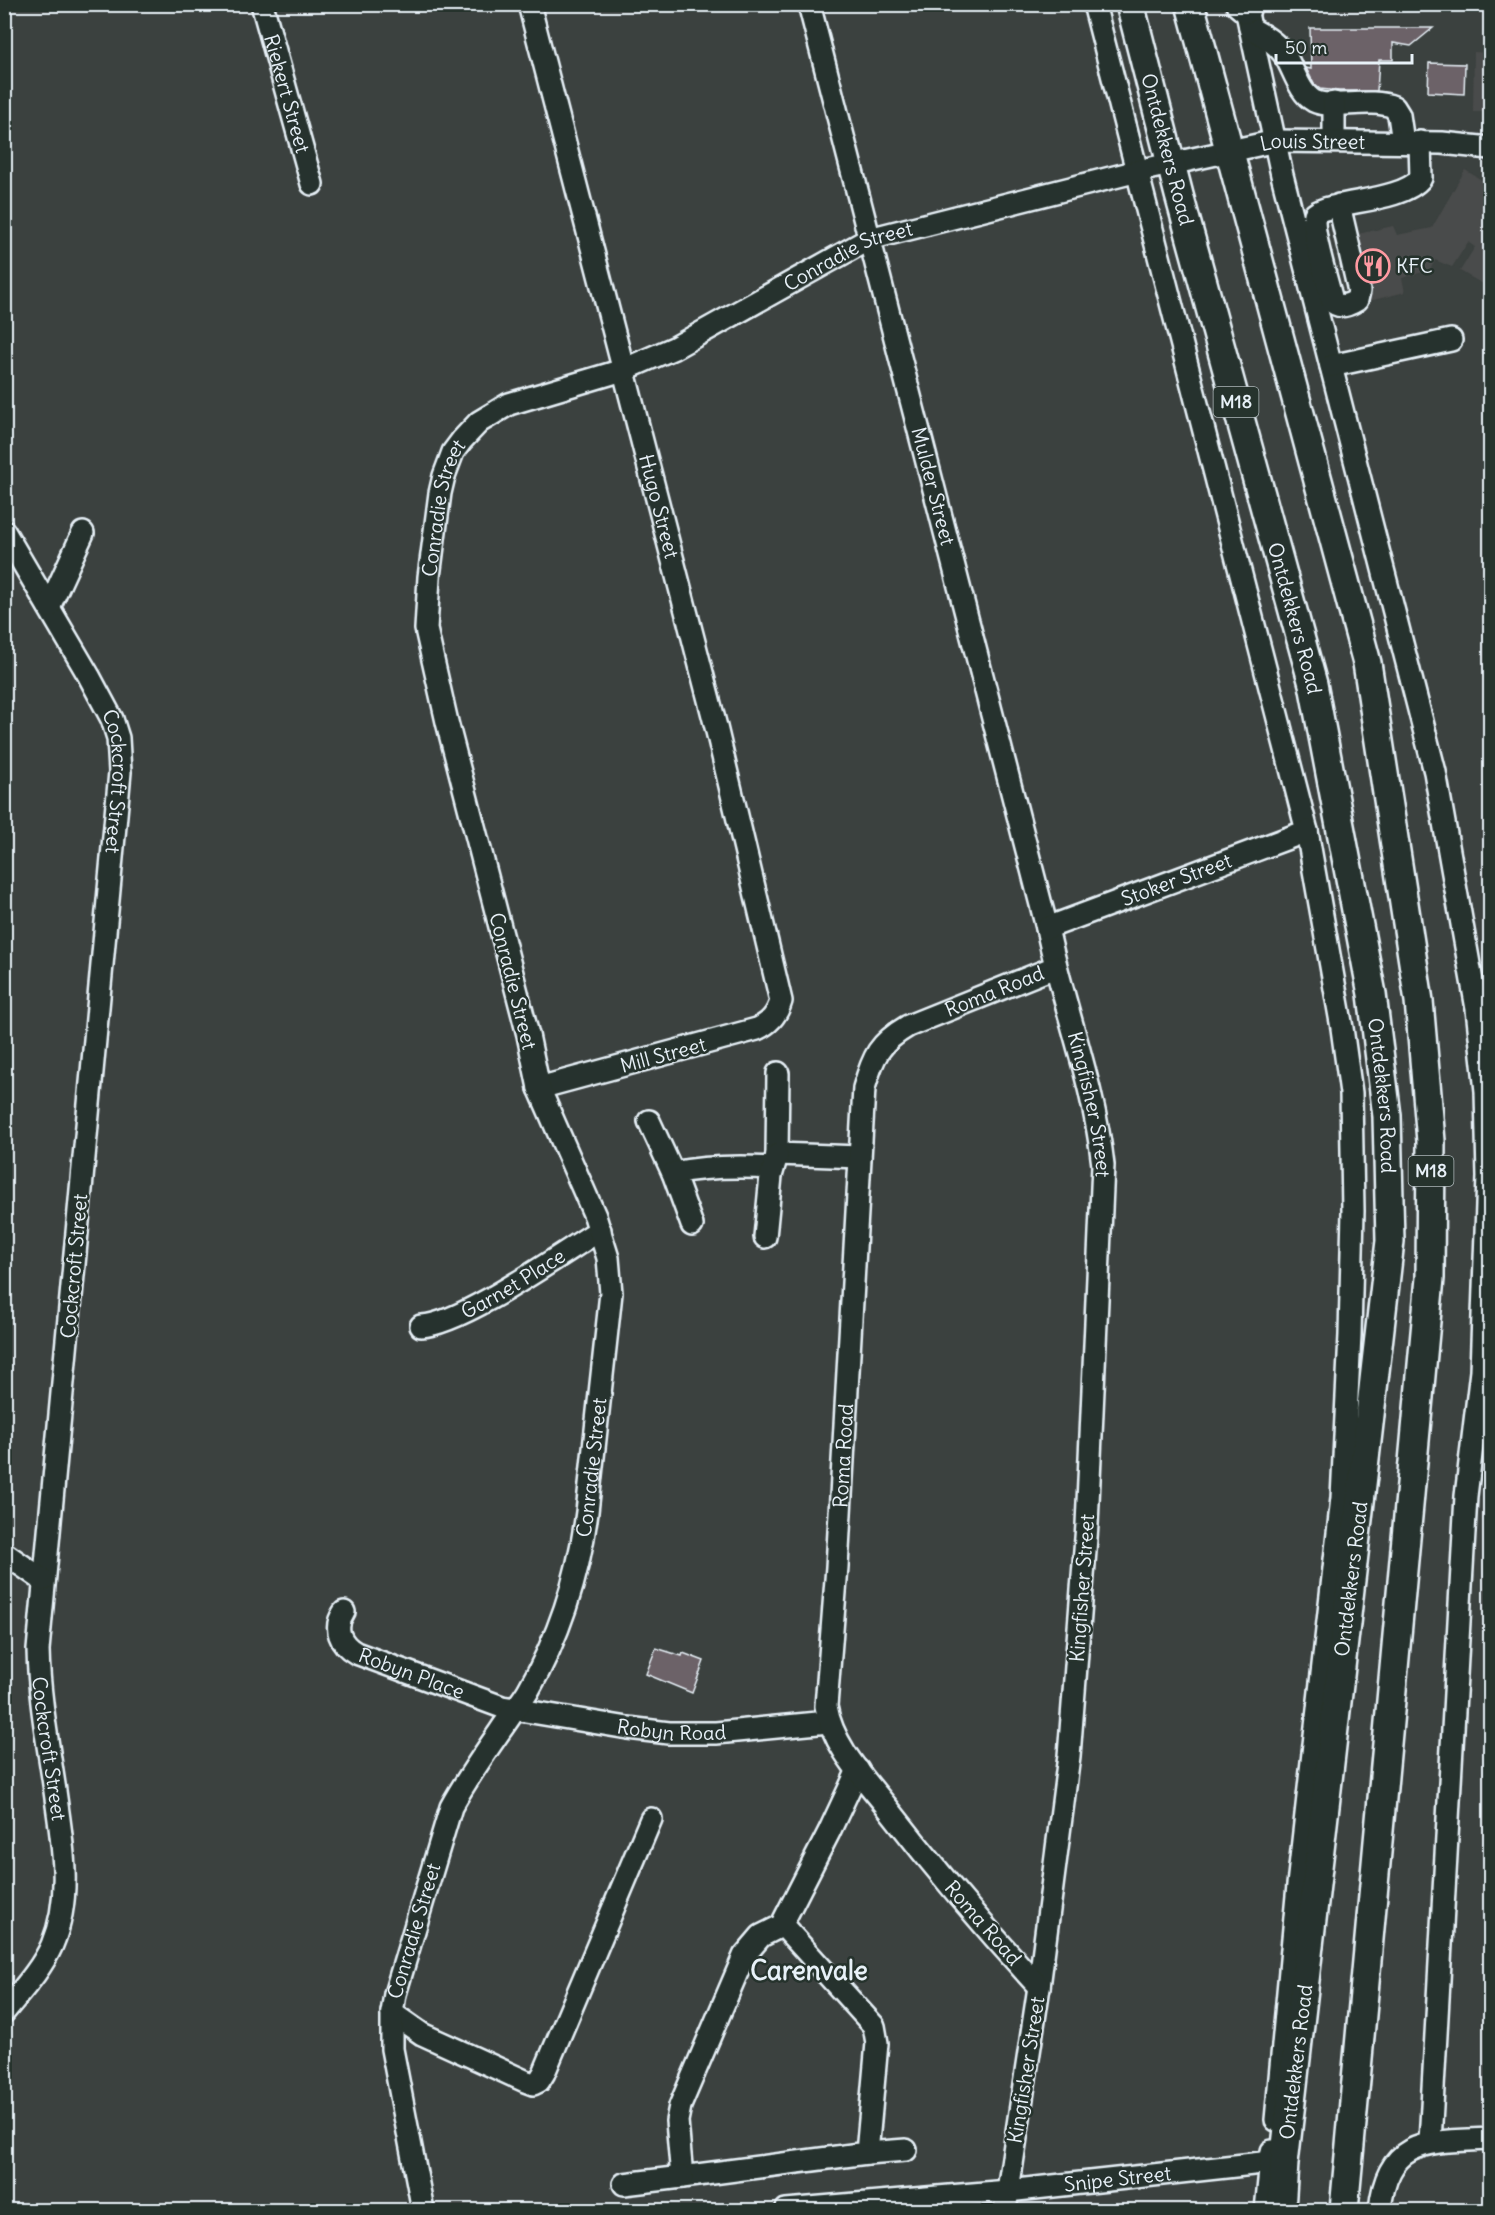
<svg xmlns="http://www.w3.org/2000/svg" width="1495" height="2215" font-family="Delius,sans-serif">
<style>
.built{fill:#4a4b4b}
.building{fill:#6c6268;stroke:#e8f1f8;stroke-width:1.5}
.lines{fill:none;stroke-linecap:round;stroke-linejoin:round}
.minor-casing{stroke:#e8f1f8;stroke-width:26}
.major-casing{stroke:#e8f1f8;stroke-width:32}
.minor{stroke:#26332d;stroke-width:21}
.major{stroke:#26332d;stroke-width:27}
.labels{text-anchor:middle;stroke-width:5;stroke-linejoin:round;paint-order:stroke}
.shield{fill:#26332d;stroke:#aeb8bb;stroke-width:1.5}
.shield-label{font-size:18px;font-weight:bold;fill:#e8f1f8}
.street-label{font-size:20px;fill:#e8f1f8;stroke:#26332d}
.poi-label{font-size:20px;fill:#e8f1f8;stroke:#26332d;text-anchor:start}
.district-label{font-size:26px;font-weight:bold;fill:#e8f1f8;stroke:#26332d}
</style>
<rect width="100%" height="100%" fill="#3b413f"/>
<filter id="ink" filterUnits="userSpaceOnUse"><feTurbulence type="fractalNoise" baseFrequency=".0167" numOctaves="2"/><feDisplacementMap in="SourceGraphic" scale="12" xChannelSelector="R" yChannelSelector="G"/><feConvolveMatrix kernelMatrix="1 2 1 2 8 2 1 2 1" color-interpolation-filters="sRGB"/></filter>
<g filter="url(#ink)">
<!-- built -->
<path class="built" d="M 1488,34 L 1490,34 L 1490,112 L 1473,112 L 1474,52 L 1487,53 Z
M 1465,170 L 1490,185 L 1490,288 L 1460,271 L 1475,247 L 1468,242 L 1452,267 L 1435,260 L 1430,270 L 1402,278 L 1405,292 L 1369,301 L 1354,235 L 1393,226 L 1397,235 L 1432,228 Z"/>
<!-- building -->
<path class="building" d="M 1310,28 L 1433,28 L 1411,46 L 1393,43 L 1393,60 L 1379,60 L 1377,91 L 1339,91 L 1320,89 L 1314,84 L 1306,68 L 1311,69 Z
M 1429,63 L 1465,64 L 1464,94 L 1428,92 Z
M 656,1648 L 682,1656 L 683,1653 L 704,1661 L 692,1693 L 646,1674 Z"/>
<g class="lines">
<defs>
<g id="minor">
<path id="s1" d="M 262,4 L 312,184"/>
<path id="s2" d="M 529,4 L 716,727 L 781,1001 C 777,1015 770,1023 757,1029 L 539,1088"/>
<path id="s3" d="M 809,4 L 1047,928 C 1064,1008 1094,1084 1103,1165 L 1087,1525 L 1069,1756 L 1039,1987 L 1005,2210"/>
<path d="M 1094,4 L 1307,831 L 1342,1028 L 1351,1093 L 1353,1211 L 1350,1335 L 1342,1498 L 1298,1885 L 1276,2120"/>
<path d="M 1245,4 L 1282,175 L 1435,772 L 1477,1009 L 1486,1091 L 1488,1177 L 1481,1371 L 1466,1496 L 1430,2142"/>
<path d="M 1250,28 C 1263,35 1275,42 1284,54 C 1293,67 1299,93 1314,101 C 1333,110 1369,97 1394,107 L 1399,115 L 1403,142"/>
<path d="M 1334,103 L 1334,141"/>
<path d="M 1339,205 L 1359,291 L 1357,300 C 1349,305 1339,309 1332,301 C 1328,283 1310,229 1315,214 C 1321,209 1329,208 1337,206 C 1360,200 1406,197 1421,178 L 1420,142"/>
<path d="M 1331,366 L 1451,340"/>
<path id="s4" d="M 4,531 L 89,676 L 112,719 L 118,738 L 120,772 L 38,1650 C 39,1697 48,1744 55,1791 C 62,1842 73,1895 52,1945 C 41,1970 21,1991 4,2012"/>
<path d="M 49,607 L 83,533"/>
<path id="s5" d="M 1047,928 L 1307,831"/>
<path d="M 778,1073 L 777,1154 L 860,1157"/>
<path d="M 649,1121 L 673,1173 L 692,1225"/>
<path d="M 673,1173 C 707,1166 739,1166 773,1168"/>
<path d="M 765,1237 L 771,1176 L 777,1155"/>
<path id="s6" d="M 421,1326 C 461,1325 561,1254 600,1230"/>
<path d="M 4,1553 L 43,1580"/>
<path id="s7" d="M 344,1612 C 333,1628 340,1644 356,1653 L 502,1707 L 628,1728 L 669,1733 L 716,1733 L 828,1722"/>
<path d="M 781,1926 L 786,1929 L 874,2026 L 877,2043 L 867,2153 L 682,2177 L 677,2121 L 680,2106 L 744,1956 L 761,1936 L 781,1926 L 829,1832 L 858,1770"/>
<path id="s8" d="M 1039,1987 C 986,1929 935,1869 887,1807 C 864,1778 832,1745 826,1706 L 837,1567 L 864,1088 C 873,1056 879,1043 908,1026 L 1055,967"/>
<path d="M 392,2013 L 422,2034 L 525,2081 L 533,2084 L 539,2081 L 544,2073 L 651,1819"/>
<path d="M 867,2153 L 906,2150"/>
<path d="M 624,2184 L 682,2177"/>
<path id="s9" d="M 423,2210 L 392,2049 L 392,2013 L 395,1994 L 451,1807 C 468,1776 489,1747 509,1718 C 515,1709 522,1701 528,1691 C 559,1637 579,1574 587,1512 L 611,1293 L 608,1258 L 595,1216 L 539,1088 L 528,1035 L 447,722 L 426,629 L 429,577 L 440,493 L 444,476 L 453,452 L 462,440 L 479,422 L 509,404 L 623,370 L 674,348 L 869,239 L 1138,171 L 1276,141 L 1442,143 L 1490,148"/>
<path id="s10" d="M 786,2210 L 1008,2191 L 1271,2162"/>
<path d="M 1266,2210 L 1272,2151"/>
<path d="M 1380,2210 C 1387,2136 1431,2142 1490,2139"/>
</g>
<g id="major">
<path id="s11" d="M 1130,4 L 1179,195 L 1313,684 L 1372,994 L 1387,1116 L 1390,1241 L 1284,2163 L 1281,2210"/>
<path d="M 1190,4 L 1367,663 L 1419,1001 L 1431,1141 L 1430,1278 L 1344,2210"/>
<path d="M 1240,4 L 1246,9"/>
</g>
</defs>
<!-- minor casing -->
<use href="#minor" class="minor-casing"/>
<!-- major casing -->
<use href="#major" class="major-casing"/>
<!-- minor -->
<use href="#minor" class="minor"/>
<!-- major -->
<use href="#major" class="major"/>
</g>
</g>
<!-- icons -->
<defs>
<symbol id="restaurant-ring" viewBox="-11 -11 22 22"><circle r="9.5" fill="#26332d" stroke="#ff9aa2" stroke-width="1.5"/><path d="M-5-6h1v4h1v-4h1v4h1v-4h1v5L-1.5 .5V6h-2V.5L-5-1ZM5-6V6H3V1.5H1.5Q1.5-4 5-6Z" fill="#ff9aa2"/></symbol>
</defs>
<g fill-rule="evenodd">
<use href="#restaurant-ring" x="1354" y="247" width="38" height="38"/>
</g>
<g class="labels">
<!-- shield labels -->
<g class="shield">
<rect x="1213.5" y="387" width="45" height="30" rx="4.5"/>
<rect x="1408.5" y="1156" width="45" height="30" rx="4.5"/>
</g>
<g class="shield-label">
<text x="1236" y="408">M18</text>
<text x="1431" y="1177">M18</text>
</g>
<!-- street labels -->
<g class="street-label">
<text dy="7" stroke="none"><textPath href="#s1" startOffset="93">Riekert Street</textPath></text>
<text dy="7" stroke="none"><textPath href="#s9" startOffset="2763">Louis Street</textPath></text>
<text dy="7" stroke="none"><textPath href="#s11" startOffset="150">Ontdekkers Road</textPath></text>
<text dy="7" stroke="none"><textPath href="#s9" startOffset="2282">Conradie Street</textPath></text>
<text dy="7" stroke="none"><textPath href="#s3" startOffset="498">Mulder Street</textPath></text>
<text dy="7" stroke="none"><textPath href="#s2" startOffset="519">Hugo Street</textPath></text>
<text dy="7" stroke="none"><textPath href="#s9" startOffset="1778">Conradie Street</textPath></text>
<text dy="7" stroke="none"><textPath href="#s11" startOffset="636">Ontdekkers Road</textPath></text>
<text dy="7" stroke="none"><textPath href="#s4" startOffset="280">Cockcroft Street</textPath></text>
<text dy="7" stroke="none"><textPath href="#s5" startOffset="138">Stoker Street</textPath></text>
<text transform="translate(513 981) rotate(76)" y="7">Conradie Street</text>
<text dy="7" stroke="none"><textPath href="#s8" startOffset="1146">Roma Road</textPath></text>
<text transform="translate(663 1055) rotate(-15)" y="7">Mill Street</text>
<text dy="7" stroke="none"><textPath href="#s11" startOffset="1122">Ontdekkers Road</textPath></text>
<text dy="7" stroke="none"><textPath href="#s3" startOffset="1136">Kingfisher Street</textPath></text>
<text transform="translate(74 1266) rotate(-85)" y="7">Cockcroft Street</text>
<text dy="7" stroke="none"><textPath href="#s6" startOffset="102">Garnet Place</textPath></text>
<text dy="7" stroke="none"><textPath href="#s8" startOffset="606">Roma Road</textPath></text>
<text dy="7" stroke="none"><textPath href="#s9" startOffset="788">Conradie Street</textPath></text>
<text transform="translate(1351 1579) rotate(-83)" y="7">Ontdekkers Road</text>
<text transform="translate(1082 1588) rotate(-86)" y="7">Kingfisher Street</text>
<text dy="7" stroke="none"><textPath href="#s7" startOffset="108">Robyn Place</textPath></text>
<text dy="7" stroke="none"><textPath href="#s7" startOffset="376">Robyn Road</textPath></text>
<text dy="7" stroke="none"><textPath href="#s4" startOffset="1252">Cockcroft Street</textPath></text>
<text transform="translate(983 1923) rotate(49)" y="7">Roma Road</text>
<text dy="7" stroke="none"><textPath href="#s9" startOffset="285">Conradie Street</textPath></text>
<text transform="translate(1296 2062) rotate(-83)" y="7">Ontdekkers Road</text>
<text transform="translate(1026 2070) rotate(-81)" y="7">Kingfisher Street</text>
<text dy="7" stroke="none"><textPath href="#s10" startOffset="333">Snipe Street</textPath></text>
</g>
<!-- poi labels -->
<g class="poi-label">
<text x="1396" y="273">KFC</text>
</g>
<!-- district labels -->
<g class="district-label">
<text x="809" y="1980">Carenvale</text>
</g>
</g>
<!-- margin -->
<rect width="1495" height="2215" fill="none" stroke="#26332d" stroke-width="24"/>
<rect x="12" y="12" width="1471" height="2191" fill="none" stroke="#e8f1f8" stroke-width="2" filter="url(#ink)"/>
<!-- scale -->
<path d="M1276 54v9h136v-9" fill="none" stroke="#e8f1f8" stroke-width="3"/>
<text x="1285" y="54" font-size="18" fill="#e8f1f8" stroke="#26332d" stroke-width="4.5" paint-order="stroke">50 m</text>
</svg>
